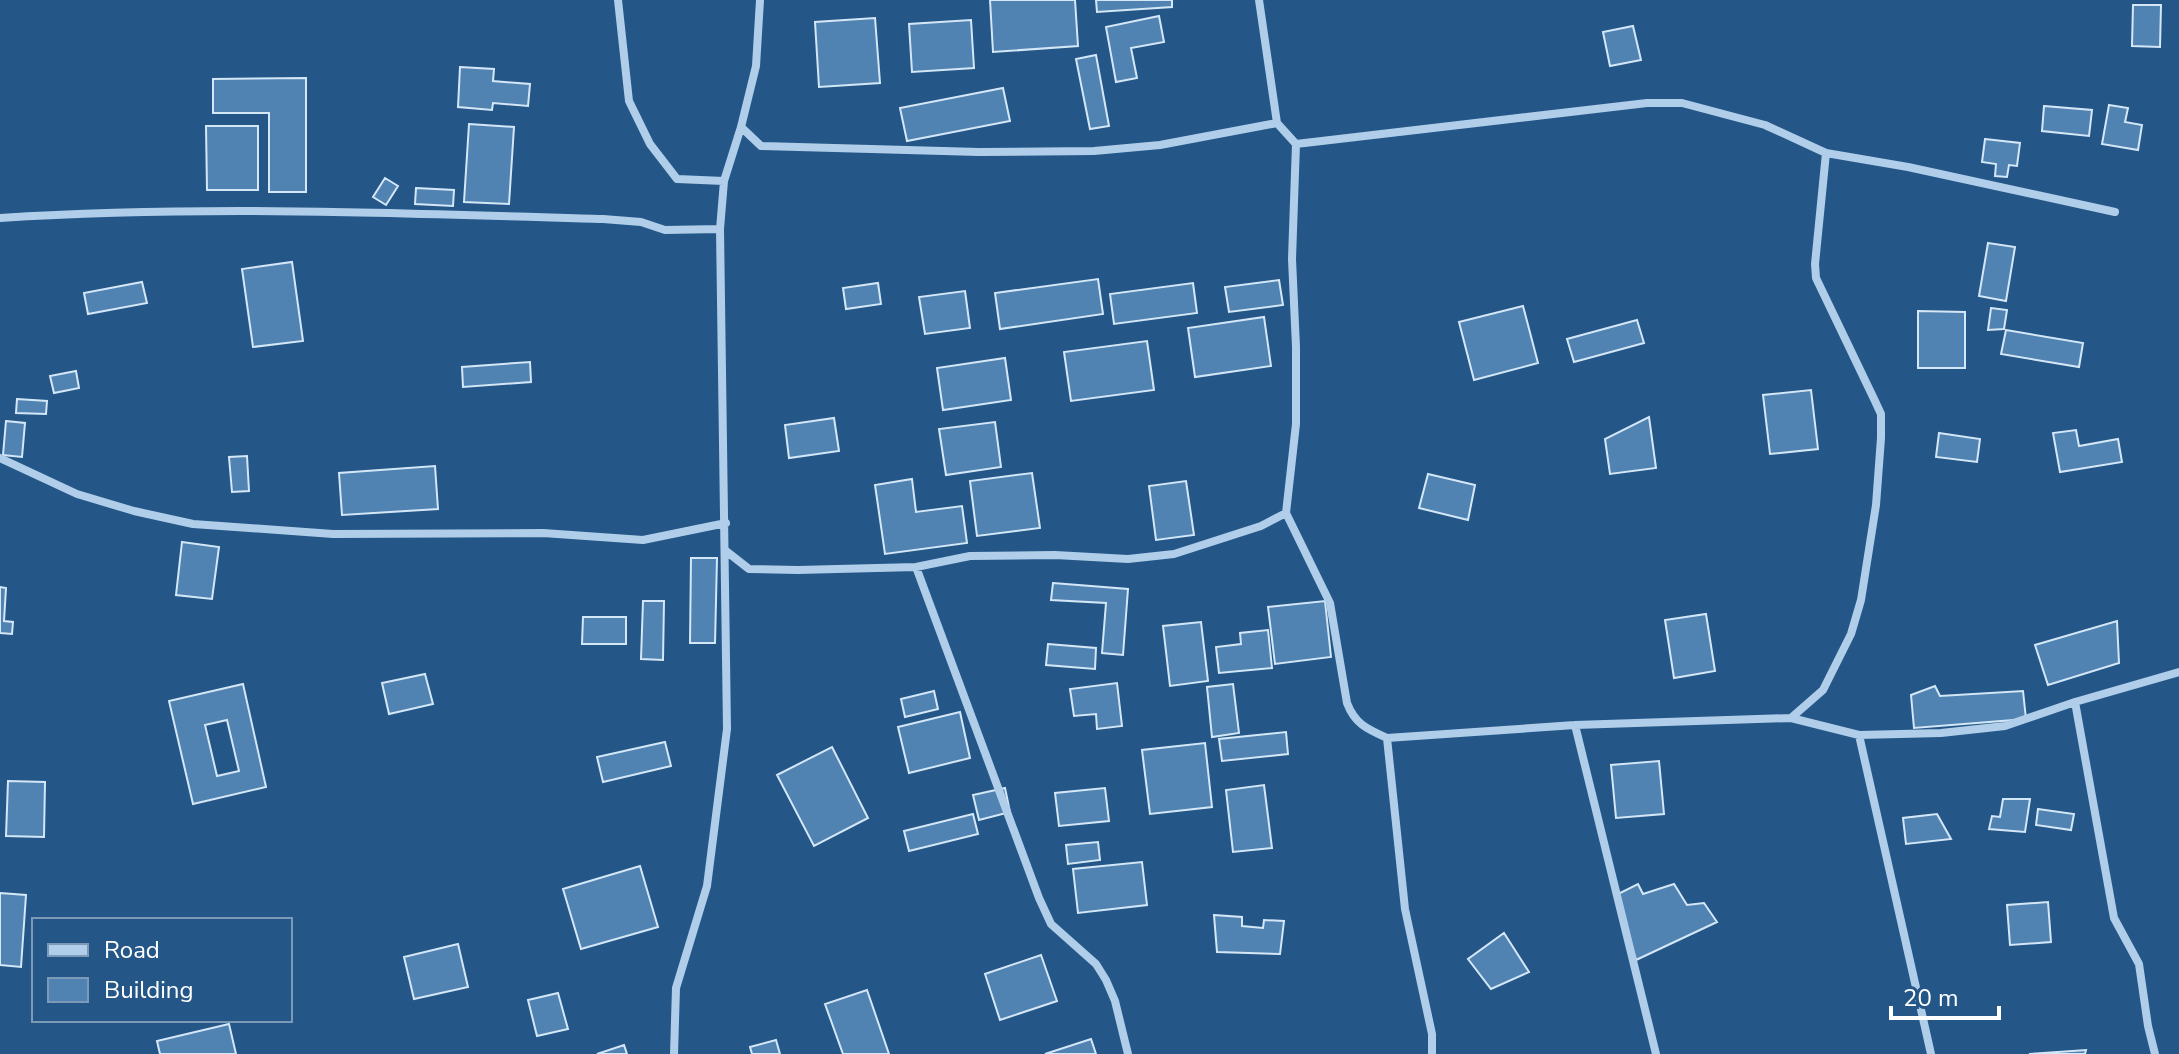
<svg xmlns="http://www.w3.org/2000/svg" width="2179" height="1054" font-family="'Nunito Sans',sans-serif">
<style>
.building{fill:#5082b2;stroke:#d4e7f7;stroke-width:2;fill-rule:evenodd}
.lines{fill:none;stroke-linecap:round;stroke-linejoin:round}
.street{stroke:#b0cee9;stroke-width:8}
</style>
<rect width="100%" height="100%" fill="#245788"/>
<!-- building -->
<path class="building" d="M 990,0 L 1075,0 L 1078,46 L 993,52 Z
M 1096,0 L 1172,0 L 1172,7 L 1097,12 Z
M 2133,5 L 2161,5 L 2160,47 L 2132,46 Z
M 1159,16 L 1164,42 L 1131,48 L 1137,78 L 1116,82 L 1106,27 Z
M 875,18 L 880,83 L 819,87 L 815,22 Z
M 971,20 L 974,68 L 912,72 L 909,24 Z
M 1633,26 L 1641,60 L 1610,66 L 1603,32 Z
M 1096,55 L 1109,126 L 1090,129 L 1076,59 Z
M 460,67 L 494,69 L 493,81 L 530,84 L 528,106 L 493,103 L 492,110 L 458,107 Z
M 306,78 L 306,192 L 269,192 L 269,113 L 213,113 L 213,79 Z
M 1003,88 L 1010,121 L 907,141 L 900,108 Z
M 2109,105 L 2128,108 L 2125,122 L 2142,125 L 2138,150 L 2102,144 Z
M 2044,106 L 2092,110 L 2089,136 L 2042,131 Z
M 469,124 L 514,127 L 509,204 L 464,202 Z
M 206,126 L 258,126 L 258,190 L 207,190 Z
M 1985,139 L 2020,143 L 2017,166 L 2009,165 L 2007,177 L 1995,176 L 1996,164 L 1982,162 Z
M 385,178 L 398,186 L 386,205 L 373,197 Z
M 416,188 L 454,190 L 453,206 L 415,204 Z
M 1988,243 L 2015,247 L 2006,301 L 1979,296 Z
M 292,262 L 303,341 L 253,347 L 242,269 Z
M 1098,279 L 1103,314 L 1000,329 L 995,293 Z
M 1279,280 L 1283,305 L 1229,312 L 1225,287 Z
M 142,282 L 147,303 L 88,314 L 84,293 Z
M 878,283 L 881,304 L 846,309 L 843,288 Z
M 1193,283 L 1197,313 L 1114,324 L 1110,294 Z
M 965,291 L 970,328 L 925,334 L 919,297 Z
M 1523,306 L 1538,363 L 1474,380 L 1459,322 Z
M 1991,308 L 2007,310 L 2004,329 L 1988,330 Z
M 1918,311 L 1965,312 L 1965,368 L 1918,368 Z
M 1264,317 L 1271,366 L 1195,377 L 1188,328 Z
M 1637,320 L 1644,343 L 1574,362 L 1567,339 Z
M 2006,330 L 2083,343 L 2079,367 L 2001,354 Z
M 1147,341 L 1154,390 L 1071,401 L 1064,352 Z
M 1005,358 L 1011,400 L 943,410 L 937,368 Z
M 530,362 L 531,382 L 463,387 L 462,367 Z
M 76,371 L 79,388 L 54,393 L 50,376 Z
M 1811,390 L 1818,449 L 1770,454 L 1763,395 Z
M 17,399 L 47,401 L 46,414 L 16,413 Z
M 1649,417 L 1656,468 L 1610,474 L 1605,439 Z
M 834,418 L 839,451 L 789,458 L 785,425 Z
M 6,421 L 25,423 L 22,457 L 3,455 Z
M 995,422 L 1001,467 L 946,475 L 939,429 Z
M 2076,430 L 2079,446 L 2118,439 L 2122,462 L 2060,472 L 2053,433 Z
M 1939,433 L 1980,439 L 1977,462 L 1936,457 Z
M 247,456 L 249,491 L 232,492 L 229,457 Z
M 435,466 L 438,509 L 342,515 L 339,473 Z
M 1032,473 L 1040,528 L 977,536 L 970,481 Z
M 1428,474 L 1475,485 L 1468,520 L 1419,508 Z
M 912,479 L 916,512 L 962,506 L 967,543 L 885,554 L 875,485 Z
M 1186,481 L 1194,535 L 1156,540 L 1149,486 Z
M 182,542 L 219,547 L 212,599 L 176,595 Z
M 691,558 L 717,558 L 715,643 L 690,643 Z
M 1053,583 L 1128,589 L 1123,655 L 1102,653 L 1106,603 L 1051,600 Z
M 0,587 L 6,588 L 4,621 L 13,622 L 12,634 L 0,633 Z
M 643,601 L 664,601 L 663,660 L 641,659 Z
M 1325,601 L 1331,657 L 1275,664 L 1268,607 Z
M 1706,614 L 1715,671 L 1674,678 L 1665,620 Z
M 583,617 L 626,617 L 626,644 L 582,644 Z
M 2117,621 L 2119,663 L 2048,685 L 2035,645 Z
M 1201,622 L 1208,681 L 1170,686 L 1163,626 Z
M 1268,630 L 1272,668 L 1219,673 L 1216,647 L 1241,644 L 1240,633 Z
M 1048,644 L 1096,648 L 1095,669 L 1046,665 Z
M 425,674 L 433,704 L 389,714 L 382,683 Z
M 1117,683 L 1122,726 L 1097,729 L 1096,714 L 1074,716 L 1070,689 Z
M 243,684 L 266,787 L 193,804 L 169,701 ZM 227,720 L 239,771 L 217,776 L 205,725 Z
M 1233,684 L 1239,733 L 1212,737 L 1207,687 Z
M 1935,686 L 1940,696 L 2023,691 L 2026,719 L 1914,728 L 1911,695 Z
M 934,691 L 938,709 L 905,717 L 901,699 Z
M 960,712 L 970,758 L 909,773 L 898,727 Z
M 1286,732 L 1288,754 L 1222,761 L 1219,739 Z
M 665,742 L 671,766 L 603,782 L 597,757 Z
M 1205,743 L 1212,807 L 1150,814 L 1142,750 Z
M 832,747 L 868,818 L 814,846 L 777,775 Z
M 1659,761 L 1664,814 L 1616,818 L 1611,765 Z
M 8,781 L 45,782 L 44,837 L 6,836 Z
M 1264,785 L 1272,848 L 1233,852 L 1226,790 Z
M 1005,788 L 1010,812 L 979,820 L 973,795 Z
M 1105,788 L 1109,821 L 1059,826 L 1055,793 Z
M 2003,799 L 2030,799 L 2025,832 L 1989,829 L 1992,816 L 2000,817 Z
M 2038,809 L 2074,814 L 2071,830 L 2036,825 Z
M 973,814 L 978,834 L 909,851 L 904,831 Z
M 1937,814 L 1951,839 L 1906,844 L 1903,818 Z
M 1098,842 L 1100,860 L 1068,864 L 1066,845 Z
M 1142,862 L 1147,905 L 1078,913 L 1073,869 Z
M 640,866 L 658,927 L 581,949 L 563,889 Z
M 1638,884 L 1643,894 L 1674,884 L 1687,905 L 1704,903 L 1717,922 L 1636,960 L 1616,895 Z
M 0,893 L 26,895 L 21,967 L 0,965 Z
M 2048,902 L 2051,942 L 2010,945 L 2007,905 Z
M 1214,915 L 1242,917 L 1242,926 L 1263,928 L 1264,920 L 1284,921 L 1280,954 L 1217,952 Z
M 1504,933 L 1529,972 L 1491,989 L 1468,959 Z
M 458,944 L 468,987 L 414,999 L 404,957 Z
M 1041,955 L 1057,1001 L 1000,1020 L 985,974 Z
M 867,990 L 889,1054 L 843,1054 L 825,1004 Z
M 558,993 L 568,1029 L 537,1036 L 528,1000 Z
M 229,1024 L 236,1054 L 160,1054 L 157,1041 Z
M 1091,1039 L 1096,1054 L 1045,1054 Z
M 776,1040 L 780,1054 L 752,1054 L 750,1047 Z
M 624,1045 L 627,1054 L 597,1054 Z
M 2086,1050 L 2085,1054 L 2029,1054 Z"/>
<g class="lines">
<!-- street -->
<path class="street" d="M 618,0 L 629,101 L 650,144 L 677,179 L 724,181
M 1259,0 L 1277,123 L 1296,144 L 1292,259 L 1296,347 L 1296,424 L 1286,513 L 1330,603 L 1347,703 C 1355,724 1367,729 1387,738 L 1405,909 L 1432,1034 L 1432,1054
M 741,127 L 761,146 L 979,152 L 1094,151 L 1160,145 L 1277,123
M 1296,144 L 1647,103 L 1682,103 L 1765,125 L 1826,153 L 1908,167 L 2115,212
M 0,218 C 201,205 402,213 603,219 L 641,222 L 665,230 L 720,229
M 0,458 L 77,494 L 134,511 L 193,524 L 333,534 L 543,533 L 643,540 L 726,523
M 726,551 L 749,569 L 798,570 L 916,567 L 970,556 L 1055,555 L 1128,559 L 1174,554 L 1261,526 L 1286,513
M 916,567 L 1039,898 L 1051,924 L 1096,964 L 1106,980 L 1115,1001 L 1128,1054
M 2075,702 L 2114,918 L 2139,964 L 2148,1026 L 2155,1054
M 1791,718 L 1823,690 L 1851,634 L 1861,600 L 1876,505 L 1881,438 L 1881,414 L 1875,401 L 1816,278 L 1815,264 L 1826,153
M 1575,725 L 1656,1054
M 1859,735 L 1931,1054
M 1387,738 L 1575,725 L 1791,718 L 1859,735 L 1941,733 L 2005,726 L 2075,702 L 2179,672
M 674,1054 L 676,988 L 707,886 L 727,729 L 720,229 L 724,181 L 741,127 L 756,66 L 760,0"/>
</g>
<!-- legend -->
<rect x="32" y="918" width="260" height="104" fill="#245788" stroke="#7c9ab8" stroke-width="2"/>
<rect x="48" y="944" width="40" height="12" fill="#b0cee9" stroke="#7c9ab8" stroke-width="2"/>
<text x="104" y="958" font-size="24" fill="#ffffff">Road</text>
<rect x="48" y="978" width="40" height="24" fill="#5082b2" stroke="#7c9ab8" stroke-width="2"/>
<text x="104" y="998" font-size="24" fill="#ffffff">Building</text>
<!-- scale -->
<path d="M1891 1006v12h108v-12" fill="none" stroke="#ffffff" stroke-width="4"/>
<text x="1903" y="1006" font-size="24" fill="#ffffff" stroke="#245788" stroke-width="6" paint-order="stroke">20 m</text>
</svg>
